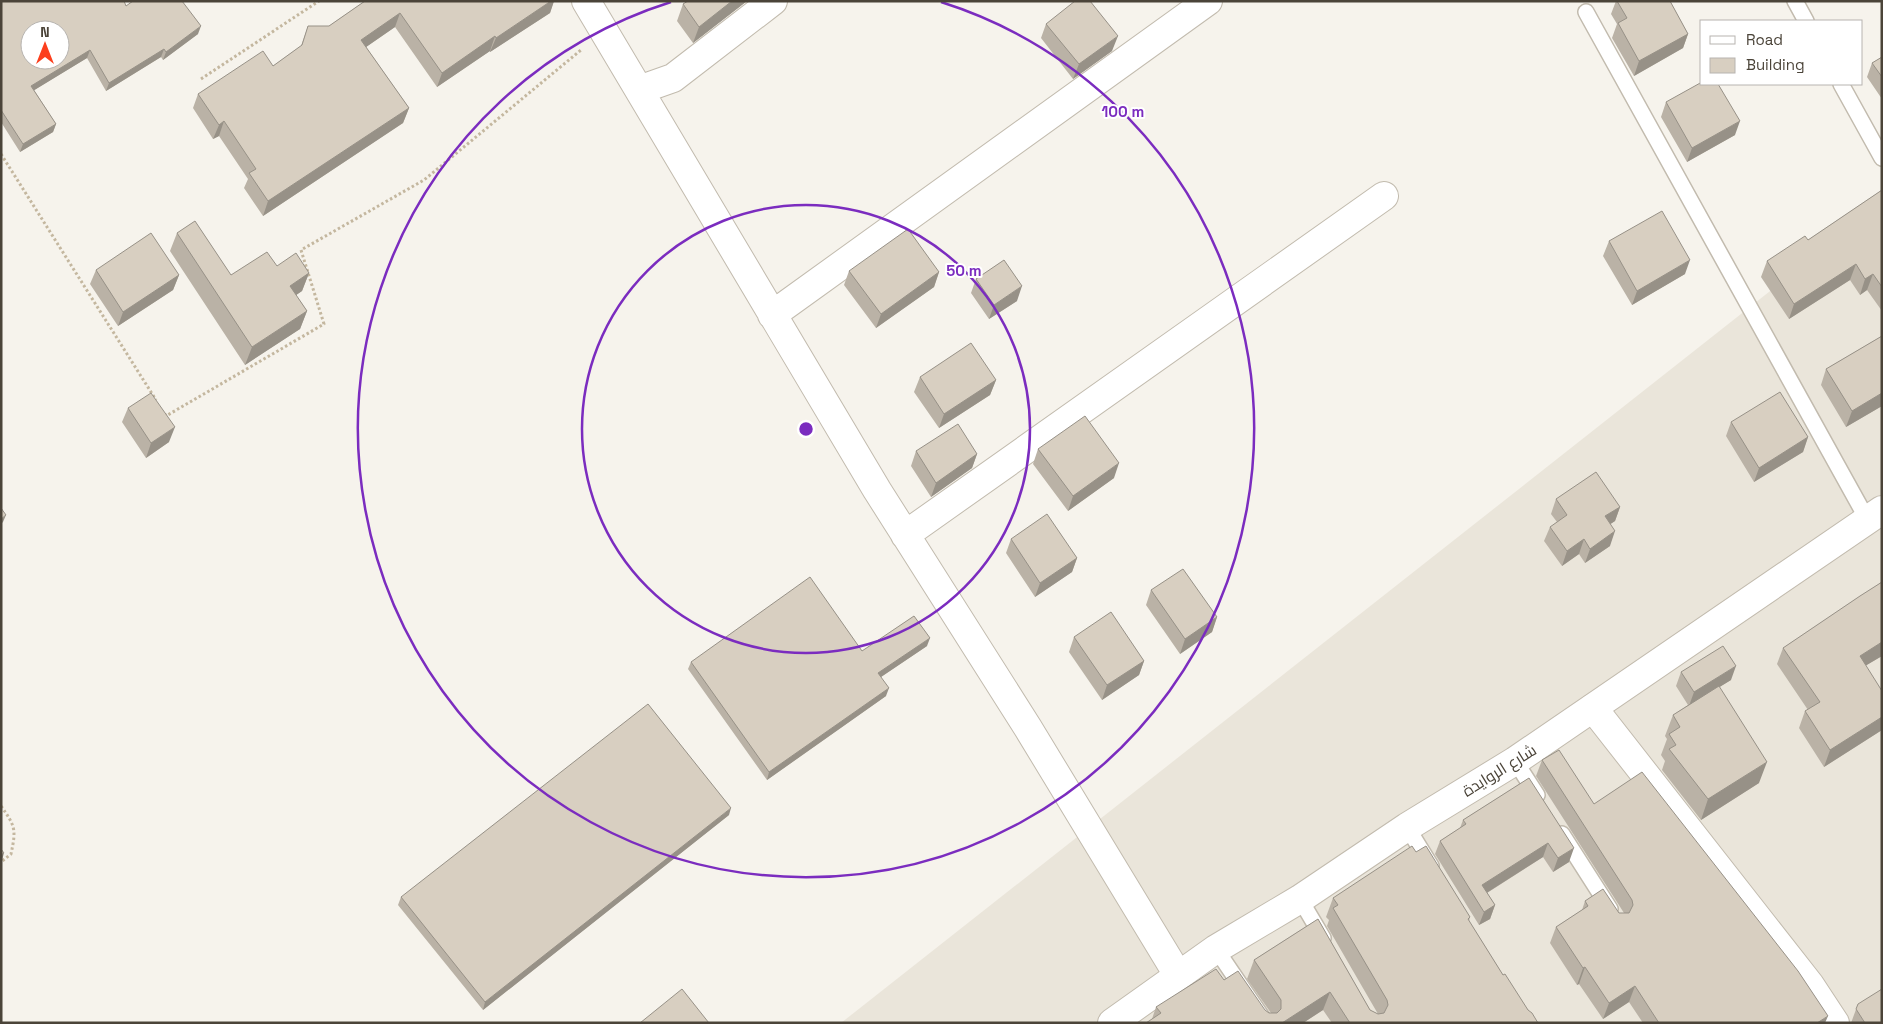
<svg xmlns="http://www.w3.org/2000/svg" width="1883" height="1024" font-family="'Space Grotesk',Cairo,sans-serif">
<style>
.residential{fill:#eae5da}
.lines{fill:none;stroke-linecap:round;stroke-linejoin:round}
.service-casing{stroke:#c2bbae;stroke-width:18}
.minor-casing{stroke:#c2bbae;stroke-width:30}
.tertiary-casing{stroke:#c2bbae;stroke-width:30}
.path{stroke:#c4b79f;stroke-width:3;stroke-dasharray:2.5 2.5;stroke-linecap:butt}
.service{stroke:#fff;stroke-width:15}
.minor{stroke:#fff;stroke-width:28}
.tertiary{stroke:#fff;stroke-width:28}
.wall{fill:#bab2a6}
.shaded-wall{fill:#979187}
.building{fill:#d8cfc1;stroke:#979187;fill-rule:evenodd}
.ring{fill:none;stroke:#7b2cbf;stroke-width:2.5}
.labels{text-anchor:middle;stroke-width:4;stroke-linejoin:round;paint-order:stroke}
.street-label{font-size:16px;fill:#4b4439;stroke:#fff}
.centre{fill:#7b2cbf;stroke:#fff;stroke-width:2.5}
.ring-label{font-size:15px;text-anchor:middle;font-weight:bold;fill:#7b2cbf;stroke:#fff;stroke-width:4;stroke-linejoin:round;paint-order:stroke}
</style>
<rect width="100%" height="100%" fill="#f6f3ec"/>
<!-- residential -->
<path class="residential" d="M 1882,203 L 1882,1023 L 841,1023 Z"/>
<g class="lines">
<defs>
<path id="service" d="M 1795,1 L 1806,21
M 1586,12 L 1867,519
M 1841,84 L 1882,158
M 1515,761 L 1537,795
M 1407,827 L 1431,866
M 1562,834 L 1610,909
M 1300,899 L 1323,938
M 1216,949 L 1266,1023"/>
<path id="minor" d="M 586,1 L 877,490 L 1028,728 L 1178,975
M 639,90 L 673,78 L 773,1
M 772,315 L 1208,1
M 905,535 L 1384,196
M 1593,708 L 1810,985 L 1835,1023"/>
<path id="tertiary" d="M 1112,1023 L 1216,949 L 1300,899 L 1407,827 L 1515,761 L 1882,510"/>
</defs>
<!-- service casing -->
<use href="#service" class="service-casing"/>
<!-- minor casing -->
<use href="#minor" class="minor-casing"/>
<!-- tertiary casing -->
<use href="#tertiary" class="tertiary-casing"/>
<!-- path -->
<path class="path" d="M 201,79 L 319,1
M 1,154 L 156,400
M 165,414 L 166,416 L 324,324 L 301,250 L 424,180 L 581,50
M 1,806 C 16,827 16,830 11,854 L 1,862"/>
<!-- service -->
<use href="#service" class="service"/>
<!-- minor -->
<use href="#minor" class="minor"/>
<!-- tertiary -->
<use href="#tertiary" class="tertiary"/>
</g>
<!-- wall -->
<path class="wall" d="M 1,1 L 126,6 L 198,34 L 163,60 L 161,57 L 106,91 L 87,58 L 34,90 L 56,124 L 53,132 L 20,152 L 1,122 Z
M 365,1 L 554,1 L 550,13 L 490,52 L 490,51 L 437,87 L 395,27 L 366,47 L 409,108 L 403,123 L 263,216 L 244,188 L 248,179 L 219,136 L 213,139 L 193,108 L 198,94 L 273,66 L 301,46 L 308,26 L 329,26 Z
M 747,1 L 693,43 L 677,21 L 683,4 Z
M 1616,1 L 1670,1 L 1688,34 L 1683,48 L 1634,76 L 1612,38 L 1617,24 L 1611,14 Z
M 1046,24 L 1112,51 L 1073,79 L 1041,38 Z
M 1882,57 L 1882,99 L 1867,77 L 1872,63 Z
M 1666,102 L 1735,135 L 1687,162 L 1661,117 Z
M 1882,190 L 1882,311 L 1867,290 L 1860,295 L 1850,280 L 1789,319 L 1761,277 L 1767,261 L 1808,240 Z
M 177,233 L 231,275 L 277,266 L 309,273 L 302,291 L 296,295 L 307,311 L 300,329 L 245,365 L 170,251 Z
M 1609,241 L 1685,274 L 1632,305 L 1603,256 Z
M 96,270 L 179,275 L 173,290 L 118,326 L 90,284 Z
M 849,271 L 939,272 L 934,287 L 876,328 L 844,285 Z
M 976,279 L 1017,301 L 989,319 L 971,293 Z
M 1882,336 L 1882,406 L 1846,427 L 1821,385 L 1826,369 Z
M 920,377 L 996,380 L 990,395 L 939,428 L 914,392 Z
M 128,408 L 169,442 L 146,458 L 122,422 Z
M 1731,422 L 1808,437 L 1803,452 L 1754,482 L 1726,436 Z
M 1038,449 L 1114,478 L 1068,511 L 1033,464 Z
M 916,451 L 977,454 L 972,468 L 931,497 L 911,466 Z
M 1556,499 L 1620,507 L 1615,521 L 1610,524 L 1610,546 L 1585,563 L 1579,554 L 1562,566 L 1544,541 L 1550,527 L 1557,522 L 1551,514 Z
M 1011,539 L 1077,558 L 1072,572 L 1035,597 L 1006,553 Z
M 1882,582 L 1882,656 L 1865,666 L 1882,691 L 1882,730 L 1824,767 L 1799,728 L 1805,711 L 1808,710 L 1777,664 L 1783,648 Z
M 1151,590 L 1217,617 L 1212,632 L 1180,654 L 1146,605 Z
M 1074,637 L 1144,661 L 1139,675 L 1102,700 L 1069,652 Z
M 927,646 L 881,677 L 886,696 L 767,780 L 688,669 L 691,662 L 862,651 Z
M 1681,672 L 1731,680 L 1719,687 L 1759,783 L 1701,820 L 1662,770 L 1665,761 L 1661,755 L 1667,739 L 1665,736 L 1673,715 L 1688,705 L 1676,686 Z
M 1542,760 L 1594,804 L 1825,1023 L 1643,1023 L 1629,1002 L 1603,1019 L 1579,984 L 1577,985 L 1550,943 L 1556,927 L 1582,910 L 1585,901 L 1619,913 L 1624,913 L 1536,776 Z
M 1529,778 L 1569,862 L 1553,872 L 1543,857 L 1487,893 L 1495,905 L 1490,919 L 1479,925 L 1435,854 L 1440,841 L 1460,828 L 1463,820 Z
M 729,815 L 483,1010 L 398,905 L 401,897 Z
M 1416,852 L 1470,917 L 1469,921 L 1503,975 L 1528,1010 L 1538,1023 L 1332,1023 L 1323,1010 L 1303,1023 L 1152,1019 L 1156,1007 L 1224,980 L 1269,1013 L 1271,1013 L 1247,979 L 1254,960 L 1318,919 L 1370,1010 L 1378,1014 L 1327,926 L 1329,920 L 1326,917 L 1333,898 Z
M 1858,1004 L 1882,1023 L 1851,1023 Z"/>
<!-- shaded-wall -->
<path class="shaded-wall" d="M 551,1 L 554,1 L 550,13 L 490,52 L 496,38 Z
M 732,1 L 747,1 L 693,43 L 699,27 Z
M 400,13 L 395,27 L 356,54 L 361,40 Z
M 201,26 L 198,34 L 163,60 L 166,52 Z
M 1688,34 L 1683,48 L 1634,76 L 1639,61 Z
M 495,36 L 490,51 L 437,87 L 442,73 Z
M 1118,36 L 1112,51 L 1073,79 L 1079,64 Z
M 164,49 L 161,57 L 106,91 L 109,83 Z
M 90,50 L 87,58 L 28,94 L 31,86 Z
M 409,108 L 403,123 L 263,216 L 268,201 Z
M 224,121 L 219,136 L 213,139 L 219,125 Z
M 1740,121 L 1735,135 L 1687,162 L 1692,148 Z
M 56,124 L 53,132 L 20,152 L 23,144 Z
M 1690,260 L 1685,274 L 1632,305 L 1637,291 Z
M 1856,264 L 1850,280 L 1789,319 L 1794,304 Z
M 939,272 L 934,287 L 876,328 L 881,314 Z
M 309,273 L 302,291 L 283,304 L 290,286 Z
M 1873,274 L 1867,290 L 1860,295 L 1865,279 Z
M 179,275 L 173,290 L 118,326 L 123,312 Z
M 1022,286 L 1017,301 L 989,319 L 994,305 Z
M 307,311 L 300,329 L 245,365 L 252,347 Z
M 996,380 L 990,395 L 939,428 L 944,414 Z
M 1882,393 L 1882,406 L 1846,427 L 1852,411 Z
M 175,427 L 169,442 L 146,458 L 151,443 Z
M 1808,437 L 1803,452 L 1754,482 L 1759,468 Z
M 977,454 L 972,468 L 931,497 L 936,483 Z
M 1119,463 L 1114,478 L 1068,511 L 1073,496 Z
M 1620,507 L 1615,521 L 1600,531 L 1605,516 Z
M 6,515 L 3,522 L 1,524 L 1,519 Z
M 1615,531 L 1610,546 L 1585,563 L 1590,549 Z
M 1584,539 L 1579,554 L 1562,566 L 1567,551 Z
M 1077,558 L 1072,572 L 1035,597 L 1040,583 Z
M 1217,617 L 1212,632 L 1180,654 L 1185,639 Z
M 930,638 L 927,646 L 875,681 L 878,673 Z
M 1882,642 L 1882,656 L 1853,673 L 1860,656 Z
M 1144,661 L 1139,675 L 1102,700 L 1107,685 Z
M 1736,666 L 1731,680 L 1689,706 L 1694,692 Z
M 889,688 L 886,696 L 767,780 L 769,772 Z
M 1882,717 L 1882,730 L 1824,767 L 1830,750 Z
M 1767,762 L 1759,783 L 1701,820 L 1708,799 Z
M 731,808 L 729,815 L 483,1010 L 485,1002 Z
M 1548,843 L 1543,857 L 1477,899 L 1482,885 Z
M 1574,848 L 1569,862 L 1553,872 L 1558,858 Z
M 4,853 L 2,860 L 1,861 L 1,855 Z
M 1495,905 L 1490,919 L 1479,925 L 1484,912 Z
M 1585,967 L 1579,984 L 1577,985 L 1583,968 Z
M 1635,986 L 1629,1002 L 1603,1019 L 1609,1003 Z
M 1330,992 L 1323,1010 L 1303,1023 L 1282,1023 Z
M 1828,1016 L 1825,1023 L 1817,1023 Z"/>
<!-- building -->
<path class="building" d="M 1,1 L 124,1 L 126,6 L 133,1 L 182,1 L 201,26 L 166,52 L 164,49 L 109,83 L 90,50 L 31,86 L 56,124 L 23,144 L 1,110 ZM 30,30 L 60,30 L 60,60 L 30,60 Z
M 365,1 L 551,1 L 496,38 L 495,36 L 442,73 L 400,13 L 361,40 L 409,108 L 268,201 L 249,173 L 256,169 L 224,121 L 219,125 L 198,94 L 263,51 L 273,66 L 302,45 L 308,26 L 329,26 Z
M 688,1 L 732,1 L 699,27 L 683,4 Z
M 1075,1 L 1090,1 L 1118,36 L 1079,64 L 1046,24 Z
M 1617,1 L 1670,1 L 1688,34 L 1639,61 L 1618,23 L 1627,18 Z
M 1882,57 L 1882,77 L 1872,63 Z
M 1702,82 L 1702,84 L 1718,84 L 1740,121 L 1692,148 L 1666,102 Z
M 1882,190 L 1882,287 L 1873,274 L 1865,279 L 1856,264 L 1794,304 L 1767,261 L 1805,236 L 1808,240 Z
M 1662,211 L 1690,260 L 1637,291 L 1609,241 Z
M 195,221 L 231,275 L 267,252 L 277,266 L 296,253 L 309,273 L 290,286 L 307,311 L 252,347 L 177,233 Z
M 908,229 L 939,272 L 881,314 L 849,271 Z
M 151,233 L 179,275 L 123,312 L 96,270 Z
M 1004,260 L 1022,286 L 994,305 L 976,279 Z
M 1882,336 L 1882,393 L 1852,411 L 1826,369 Z
M 971,343 L 996,380 L 944,414 L 920,377 Z
M 1780,392 L 1808,437 L 1759,468 L 1731,422 Z
M 151,393 L 175,427 L 151,443 L 128,408 Z
M 1085,416 L 1119,463 L 1073,496 L 1038,449 Z
M 958,424 L 977,454 L 936,483 L 916,451 Z
M 1596,472 L 1620,507 L 1605,516 L 1615,531 L 1590,549 L 1584,539 L 1567,551 L 1550,527 L 1567,515 L 1556,499 Z
M 1,508 L 6,515 L 1,519 Z
M 1047,514 L 1077,558 L 1040,583 L 1011,539 Z
M 1183,569 L 1217,617 L 1185,639 L 1151,590 Z
M 810,577 L 862,651 L 914,616 L 930,638 L 878,673 L 889,688 L 769,772 L 691,662 Z
M 1882,582 L 1882,642 L 1860,656 L 1882,691 L 1882,717 L 1830,750 L 1805,711 L 1820,702 L 1783,648 L 1860,596 Z
M 1111,612 L 1144,661 L 1107,685 L 1074,637 Z
M 1723,646 L 1736,666 L 1694,692 L 1681,672 Z
M 1719,686 L 1767,762 L 1708,799 L 1669,749 L 1676,745 L 1669,734 L 1680,727 L 1673,715 Z
M 648,704 L 731,808 L 485,1002 L 401,897 Z
M 1559,750 L 1594,804 L 1642,772 L 1798,971 L 1828,1016 L 1817,1023 L 1659,1023 L 1635,986 L 1609,1003 L 1585,967 L 1583,968 L 1556,927 L 1588,906 L 1585,901 L 1603,889 L 1619,913 L 1629,913 L 1633,905 L 1632,900 L 1542,760 Z
M 1529,778 L 1574,848 L 1558,858 L 1548,843 L 1482,885 L 1495,905 L 1484,912 L 1440,841 L 1466,824 L 1463,820 Z
M 1412,846 L 1416,852 L 1426,846 L 1470,917 L 1468,919 L 1503,975 L 1505,974 L 1528,1010 L 1532,1013 L 1538,1023 L 1350,1023 L 1330,992 L 1282,1023 L 1146,1023 L 1161,1013 L 1156,1007 L 1216,969 L 1224,980 L 1238,971 L 1265,1010 L 1269,1013 L 1277,1013 L 1281,1009 L 1281,1000 L 1254,960 L 1318,919 L 1370,1010 L 1378,1014 L 1384,1013 L 1388,1005 L 1387,1000 L 1333,908 L 1338,905 L 1333,898 Z
M 1,849 L 4,853 L 1,855 Z
M 682,989 L 709,1023 L 640,1023 Z
M 1882,989 L 1882,1023 L 1865,1023 L 1856,1009 L 1858,1004 Z"/>
<!-- distance rings -->
<g class="ring">
<circle cx="806" cy="429" r="224"/>
<path d="M941 2A448 448 0 1 1 671 2"/>
</g>
<g class="labels">
<!-- street labels -->
<g class="street-label">
<text transform="translate(1499 770) rotate(-32)" y="6">شارع الروايدة</text>
</g>
</g>
<circle cx="806" cy="429" r="8" class="centre"/>
<g class="ring-label">
<text x="1123" y="117">100 m</text>
<text x="964" y="276">50 m</text>
</g>
<!-- border -->
<rect width="1883" height="1024" fill="none" stroke="#4b4439" stroke-width="5"/>
<!-- legend -->
<rect x="1700" y="20" width="162" height="65" fill="#ffffff" stroke="#b7b4b0"/>
<rect x="1710" y="36" width="25" height="8" fill="#ffffff" stroke="#b7b4b0"/>
<text x="1746" y="45" font-size="15" fill="#4b4439">Road</text>
<rect x="1710" y="58" width="25" height="15" fill="#d8cfc1" stroke="#b7b4b0"/>
<text x="1746" y="70" font-size="15" fill="#4b4439">Building</text>
<!-- north arrow -->
<g transform="translate(45 45)"><circle r="24" fill="#ffffff" stroke="#b7b4b0"/>
<path d="M0-4L9 19L0 12L-9 19Z" fill="#fc3f1d"/>
<text y="-8" font-size="14" font-weight="bold" text-anchor="middle" fill="#4b4439">N</text>
</g>
</svg>
